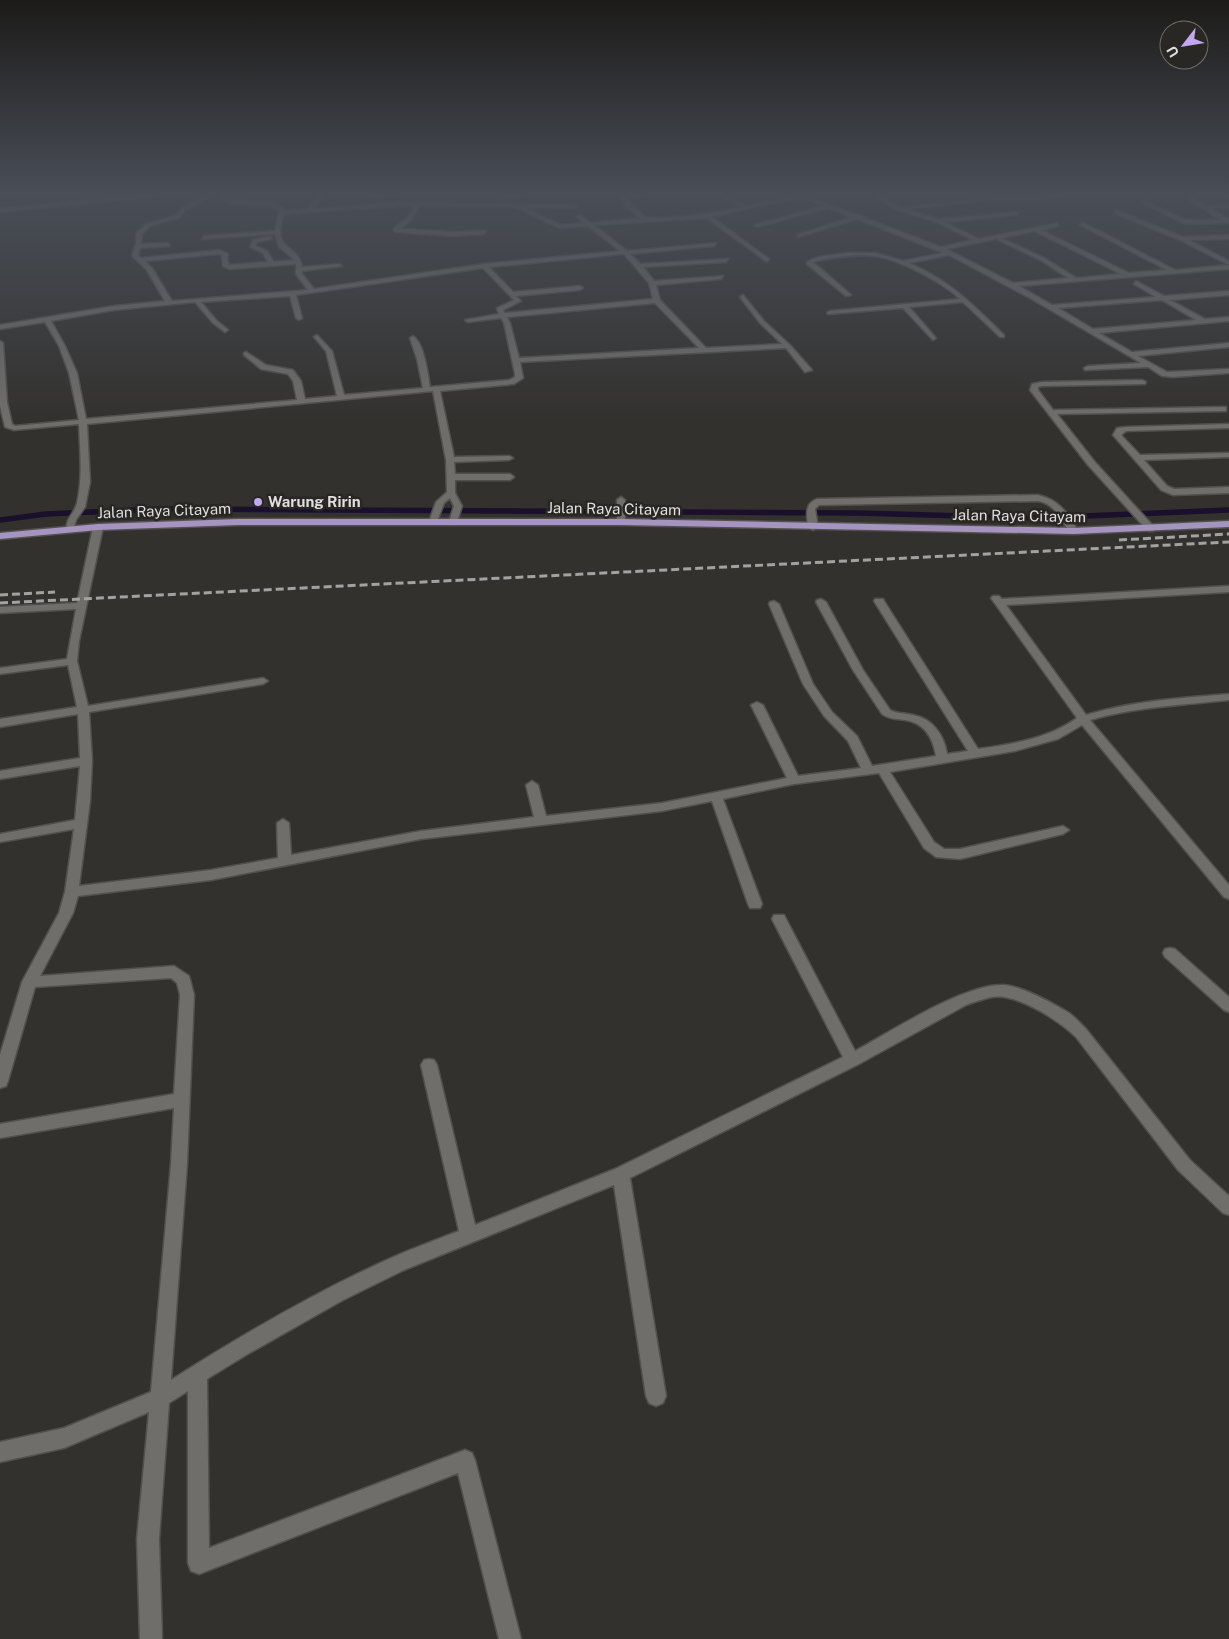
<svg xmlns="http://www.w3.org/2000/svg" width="1229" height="1639" font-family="'Public Sans',sans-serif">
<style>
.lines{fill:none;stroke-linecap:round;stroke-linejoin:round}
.stream{stroke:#1b0f2b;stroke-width:5.5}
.street-casing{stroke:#51504d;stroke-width:3}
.primary-casing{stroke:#51504d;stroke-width:3}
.street{fill:#6f6e6b;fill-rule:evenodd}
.primary{fill:#a593c0;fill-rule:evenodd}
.rail{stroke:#a3a2a0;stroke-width:3;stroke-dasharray:8 4;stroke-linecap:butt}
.poi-dot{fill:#c4a7f1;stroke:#282724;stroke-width:2}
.labels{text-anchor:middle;stroke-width:5;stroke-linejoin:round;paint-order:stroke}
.far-poi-label{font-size:15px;font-weight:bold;fill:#dfdedc;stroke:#282724;text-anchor:start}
.far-street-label{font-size:15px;fill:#dfdedc;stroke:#282724}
</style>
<rect width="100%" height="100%" fill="#32312e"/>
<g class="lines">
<!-- stream -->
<path class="stream" d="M 0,520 L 46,514 L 160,509 L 858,513 L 1038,518 L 1229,510"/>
<defs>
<path id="street" d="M 149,192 L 200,192 L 0,212 L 0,208 L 101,199 Z
M 203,192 L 208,192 L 206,199 L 186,210 L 179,218 L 150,226 L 142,234 L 141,244 L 168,243 L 170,246 L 140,248 L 138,256 L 141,258 L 220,250 L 228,254 L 227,260 L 229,265 L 268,262 L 263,253 L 250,247 L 253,240 L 270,236 L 272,239 L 257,242 L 256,246 L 267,251 L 274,262 L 295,260 L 279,247 L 275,234 L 202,239 L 204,236 L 275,231 L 279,213 L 278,209 L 270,206 L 227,203 L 215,192 L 223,192 L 230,200 L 271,202 L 282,207 L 284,211 L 308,209 L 321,192 L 326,192 L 314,209 L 400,202 L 578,205 L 576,208 L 525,208 L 561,225 L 584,223 L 577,217 L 580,215 L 590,223 L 639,218 L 624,204 L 617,192 L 621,192 L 624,195 L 654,192 L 652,195 L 626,198 L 645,217 C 678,219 709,214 741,207 L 714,192 L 719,192 L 746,206 L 823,192 L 833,192 L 807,197 L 857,215 L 862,215 L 862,217 L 941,247 L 973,240 L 936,222 L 895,209 L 878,198 L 878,196 L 882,196 L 899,207 L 938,219 L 1019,212 L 1017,215 L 944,222 L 979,239 L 1057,223 L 1059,226 L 1041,230 L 1129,273 L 1167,270 L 1080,225 L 1082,222 L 1175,270 L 1229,265 L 1229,269 L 1019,286 L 1052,305 L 1156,297 L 1134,284 L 1136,281 L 1164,296 L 1229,291 L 1229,295 L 1170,300 L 1205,319 L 1229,317 L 1229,321 L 1099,333 L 1132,352 L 1229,343 L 1229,347 L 1138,356 L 1167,372 L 1229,369 L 1229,373 L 1173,377 L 1162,376 L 1148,367 L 1085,370 L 1084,368 L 1088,366 L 1141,363 L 1030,298 L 949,255 L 909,263 C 952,282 971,303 1004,335 L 1004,337 L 1000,337 L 963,302 L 909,307 L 935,337 L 936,338 L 933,340 L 903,308 L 828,314 L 827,313 L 830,311 L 960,299 C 942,282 898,259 875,256 C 854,254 833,257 813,262 L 851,295 L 846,296 L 807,264 L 807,262 L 818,257 L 847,253 L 876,253 L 903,261 L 943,253 L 857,219 L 798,237 L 798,235 L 852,217 L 828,208 L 757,227 L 754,225 L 823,206 L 801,198 L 768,204 L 712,217 L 769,259 L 767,262 L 707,218 L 594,225 L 627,251 L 716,243 L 714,246 L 630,254 L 640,264 L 728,259 L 726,262 L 643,267 L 654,281 L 723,276 L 721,279 L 656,285 L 660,300 L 706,348 L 782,344 L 760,323 L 740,297 L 743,295 L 764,321 L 790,345 L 812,370 L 805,372 L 786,348 L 520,362 L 523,378 L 514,384 L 440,391 L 454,457 L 509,456 L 513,458 L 509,460 L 454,462 L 455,474 L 510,474 L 514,477 L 510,480 L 455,480 L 455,493 L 462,506 L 457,522 L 453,525 L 449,522 L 454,506 L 450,498 L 444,503 L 436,524 L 430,524 L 429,522 L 436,502 L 447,492 L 446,460 L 433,391 L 87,424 L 90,482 L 85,507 L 76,520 L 73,531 L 67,531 C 64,520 75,513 77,503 C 83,477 80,451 79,424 L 14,430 L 5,427 L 0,406 L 0,341 L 3,343 L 7,402 L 12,424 L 15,426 L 79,420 L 69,373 L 59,346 L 45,322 L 0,329 L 0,325 L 114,306 L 165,301 L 146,269 L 132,256 L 136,243 L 136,234 L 146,224 L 175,216 L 182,208 L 202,197 ZM 400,206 L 414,206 L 407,218 L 393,229 L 395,232 L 453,236 L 484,234 L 486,231 L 453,232 L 400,229 L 411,220 L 419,206 L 508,206 L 520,209 L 559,228 L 588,226 L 620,251 L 484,264 L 314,289 L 302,274 L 302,271 L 342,266 L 339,264 L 302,267 C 299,243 270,252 284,214 ZM 1034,231 L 1121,274 L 1076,278 L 1046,259 L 1002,238 ZM 996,239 L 1042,261 L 1068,278 L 1013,283 L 946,249 ZM 219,254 L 222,255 L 223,266 L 229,269 L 296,264 L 296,274 L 308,290 L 172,301 L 152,268 L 145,261 ZM 624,254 L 649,283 L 653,299 L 505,313 L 503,310 L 521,301 L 516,296 L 580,290 L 583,288 L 580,286 L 513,292 L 489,267 ZM 483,268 L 514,300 L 497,308 L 499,314 L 465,320 L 468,322 L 501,318 L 504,323 L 515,374 L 515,377 L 509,380 L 430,387 C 428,375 424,342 413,336 L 410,338 L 417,359 L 423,388 L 344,395 L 332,351 L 317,335 L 314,337 L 326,351 L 337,396 L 305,399 L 301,381 L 293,370 L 266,365 L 246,352 L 244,353 L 244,355 L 261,369 L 288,374 L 293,381 L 297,400 L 86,419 L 77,373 L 65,346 L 51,321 L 114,310 L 195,302 L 213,323 L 225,332 L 228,330 L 227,329 L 217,321 L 201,302 L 290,296 L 296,318 L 299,320 L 302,318 L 296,295 ZM 1162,300 L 1196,320 L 1093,329 L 1058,308 ZM 655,303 L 699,348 L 519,358 L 510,323 L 507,317 Z
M 370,192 L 374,192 L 374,193 L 423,195 L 371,197 L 368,195 Z
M 523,192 L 527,192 L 526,196 L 501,199 L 498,197 L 522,194 Z
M 983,192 L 989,192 L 1003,197 L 1097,192 L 1033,200 L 998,199 L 905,209 L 902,207 L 994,198 Z
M 1168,192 L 1222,192 L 1229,194 L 1229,198 L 1217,194 Z
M 1189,198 L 1193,198 L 1205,206 L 1229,204 L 1229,208 L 1210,208 L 1229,219 L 1229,223 L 1185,224 L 1140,202 L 1147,200 L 1147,202 L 1186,220 L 1220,220 L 1189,200 Z
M 1116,210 L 1183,237 L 1229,235 L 1229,239 L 1189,240 L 1229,261 L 1229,265 L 1180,240 L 1114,213 Z
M 1142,380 L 1146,382 L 1145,384 L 1042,386 L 1038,387 L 1038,390 L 1053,410 L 1226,407 L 1226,411 L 1223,411 L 1057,414 L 1094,461 L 1154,527 L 1154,531 L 1148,531 L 1088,465 L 1030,390 L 1032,384 L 1042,382 Z
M 1229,424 L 1229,428 L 1126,431 L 1121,435 L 1140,455 L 1229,453 L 1229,457 L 1144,460 L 1167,486 L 1174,489 L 1229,487 L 1229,493 L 1173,495 L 1161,490 L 1113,435 L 1117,428 L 1126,427 Z
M 1038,495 C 1059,500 1068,513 1078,531 L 1076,533 L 1070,533 C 1061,519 1055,504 1038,501 L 819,505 L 815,509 L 818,527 L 813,530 L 808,527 C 807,515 804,504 817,499 Z
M 621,497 L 625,500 L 625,522 L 621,525 L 617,522 L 617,500 Z
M 98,524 L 103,527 L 79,641 L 77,661 L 88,706 L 263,678 L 268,681 L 263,684 L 89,712 L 92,761 L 90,801 L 79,886 L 211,870 L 278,858 L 277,823 L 283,819 L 289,823 L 291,855 L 421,831 L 534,817 L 526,785 L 532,781 L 538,785 L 546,816 L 662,803 L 787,778 L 751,705 L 757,702 L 763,705 L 798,776 L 861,768 L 848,741 L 824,716 L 803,684 L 769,604 L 770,602 L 774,601 L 779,604 L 813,684 L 832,712 L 857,736 L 872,766 L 936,756 C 933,738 925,723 905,720 C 897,719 889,719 882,714 L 853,670 L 816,602 L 817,600 L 821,599 L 826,602 L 863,670 L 890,710 C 897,714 905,713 913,715 C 933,719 944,735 947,754 L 968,751 L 874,601 L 875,599 L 883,599 L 884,601 L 978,749 C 1012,744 1048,739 1077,718 L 991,598 L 993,596 L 999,596 L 1002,599 L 1229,586 L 1229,592 L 1006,605 L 1086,715 C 1132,701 1181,698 1229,694 L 1229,700 C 1183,705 1135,707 1090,720 L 1229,885 L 1229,899 L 1224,897 L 1082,725 L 1058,739 L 1015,751 L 890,772 L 934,842 L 944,849 L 960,849 L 1063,826 L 1069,830 L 1063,834 L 960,859 L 936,857 L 924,848 L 879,773 L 794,784 L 723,799 L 762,904 L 760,908 L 750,908 L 748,904 L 712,801 L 662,811 L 421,839 L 211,880 L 78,896 L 73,913 L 40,976 L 174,966 L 189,976 L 194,995 L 187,1164 L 171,1380 C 242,1335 315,1292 391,1258 C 413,1248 436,1240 459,1231 L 421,1065 L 424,1060 L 429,1059 L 434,1060 L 437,1065 L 475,1225 L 615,1169 L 843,1057 L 772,919 L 774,915 L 784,915 L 786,919 L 855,1051 C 892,1031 962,985 1002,985 C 1020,985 1054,1004 1069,1013 C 1075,1017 1081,1024 1086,1029 L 1190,1160 L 1229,1196 L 1229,1215 L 1223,1213 L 1178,1170 L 1076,1037 C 1059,1021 1028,1001 1004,997 C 992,995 978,1001 966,1005 L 857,1065 L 630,1178 L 666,1396 L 663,1403 L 656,1406 L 649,1403 L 646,1396 L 614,1185 L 404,1270 L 343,1300 L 246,1355 L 207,1379 L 209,1548 L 465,1450 L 472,1453 L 475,1460 L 521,1639 L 499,1639 L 458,1473 L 199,1574 L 191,1571 L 188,1563 L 188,1391 L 169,1403 L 159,1539 L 162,1639 L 140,1639 L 137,1539 L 149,1412 L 64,1448 L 0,1462 L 0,1442 L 64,1428 L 151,1392 L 171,1164 L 174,1108 L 0,1138 L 0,1124 L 174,1094 L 180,995 L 177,983 L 171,978 L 35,987 L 8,1081 L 6,1086 L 0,1088 L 0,1055 L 22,982 L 59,913 L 65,892 L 74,829 L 0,842 L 0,834 L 75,820 L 80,766 L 0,779 L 0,771 L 80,758 L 78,714 L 0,727 L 0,719 L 77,707 L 68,665 L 0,674 L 0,668 L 67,659 L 76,609 L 0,613 L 0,607 L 77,603 L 93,527 Z
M 1170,948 L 1175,949 L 1229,997 L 1229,1012 L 1224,1010 L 1165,957 L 1163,953 L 1165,949 Z"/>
<path id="primary" d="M 238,519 L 621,519 L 1073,528 L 1229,521 L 1229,527 L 1073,534 L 621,525 L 238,525 L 98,530 L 0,539 L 0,533 L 98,524 Z"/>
</defs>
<!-- street casing -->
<use href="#street" class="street-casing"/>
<!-- primary casing -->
<use href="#primary" class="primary-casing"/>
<!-- street -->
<use href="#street" class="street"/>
<!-- primary -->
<use href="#primary" class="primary"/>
<!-- rail -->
<path class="rail" d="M 1119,540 L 1229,534
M 0,595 L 55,592
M 0,603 L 1229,542"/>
</g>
<!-- sky -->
<linearGradient id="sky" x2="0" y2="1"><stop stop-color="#1c1b19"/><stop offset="0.46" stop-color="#494e57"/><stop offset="1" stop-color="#494e57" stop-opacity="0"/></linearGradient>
<rect width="1229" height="421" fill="url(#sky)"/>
<!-- markers -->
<circle class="poi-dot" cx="258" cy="502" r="5"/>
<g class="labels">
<!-- far-poi labels -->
<g class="far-poi-label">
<text x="268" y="507">Warung Ririn</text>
</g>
<!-- far-street labels -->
<g class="far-street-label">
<text transform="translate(614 509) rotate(1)" y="5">Jalan Raya Citayam</text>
<text transform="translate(164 511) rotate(-2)" y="5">Jalan Raya Citayam</text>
<text transform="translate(1019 516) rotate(1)" y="5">Jalan Raya Citayam</text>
</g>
</g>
<!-- north arrow -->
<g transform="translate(1184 45) rotate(239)"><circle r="24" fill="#282724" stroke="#71706e"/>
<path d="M0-4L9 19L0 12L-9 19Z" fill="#c4a7f1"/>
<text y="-8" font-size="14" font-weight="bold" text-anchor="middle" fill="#dfdedc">U</text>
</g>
</svg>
